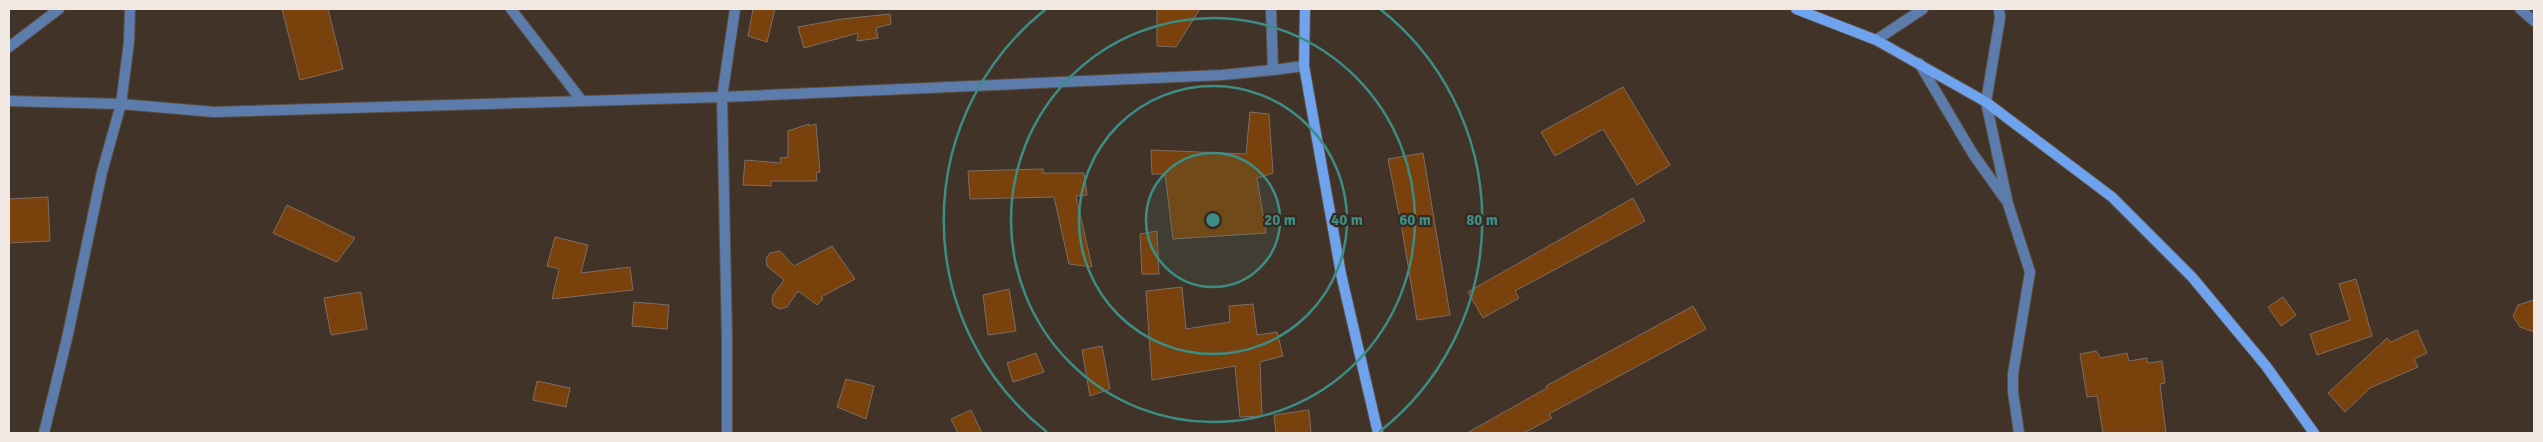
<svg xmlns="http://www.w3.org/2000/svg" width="2543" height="442" font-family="Signika,sans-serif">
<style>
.building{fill:#79410c;stroke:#7e6d62}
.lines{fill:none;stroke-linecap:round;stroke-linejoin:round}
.street-casing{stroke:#5d5046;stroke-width:12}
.secondary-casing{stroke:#5d5046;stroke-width:12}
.street{stroke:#5c7dac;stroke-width:10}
.secondary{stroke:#6fa3ee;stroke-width:10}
.ring{fill:none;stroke:#3c8d85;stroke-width:2.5}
.centre{fill:#3c8d85;stroke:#37291f;stroke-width:2.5}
.ring-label{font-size:15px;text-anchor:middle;font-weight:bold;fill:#3c8d85;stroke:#37291f;stroke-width:4.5;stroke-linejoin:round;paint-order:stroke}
</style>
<rect width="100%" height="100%" fill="#413328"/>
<!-- building -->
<path class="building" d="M 282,9 L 328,9 L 343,69 L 300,80 Z
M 753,9 L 775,9 L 767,42 L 748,36 Z
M 1157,9 L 1200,9 L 1176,47 L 1157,46 Z
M 890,14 L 891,24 L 876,28 L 878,38 L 857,41 L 858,33 L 804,48 L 798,27 L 842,19 Z
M 1623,87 L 1670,165 L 1637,185 L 1603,129 L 1555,156 L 1541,132 Z
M 1250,112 L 1269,114 L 1273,173 L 1257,178 L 1266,233 L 1173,239 L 1165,174 L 1152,174 L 1151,150 L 1246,154 Z
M 809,124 L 809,126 L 816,124 L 820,172 L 816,173 L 817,181 L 771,181 L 771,186 L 743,185 L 745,160 L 781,163 L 780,158 L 788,157 L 788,131 Z
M 1423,153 L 1450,315 L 1417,320 L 1402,229 L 1388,159 Z
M 1043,169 L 1043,173 L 1084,173 L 1087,195 L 1076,196 L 1092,267 L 1069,264 L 1054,197 L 970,199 L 968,171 Z
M 48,197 L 50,241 L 9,243 L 9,199 Z
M 1633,198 L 1645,221 L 1515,291 L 1519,298 L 1483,318 L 1468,292 Z
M 287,205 L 355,238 L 337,262 L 273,233 Z
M 1157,231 L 1159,274 L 1142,274 L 1140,234 Z
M 555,237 L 588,245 L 581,273 L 630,267 L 633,290 L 552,299 L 559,269 L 547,266 Z
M 832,246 L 855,279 L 821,297 L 823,299 L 817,305 L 798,291 L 787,307 L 780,309 L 774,306 L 772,301 L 773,295 L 784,280 L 767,266 L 766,259 L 770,253 L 780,251 L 794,266 Z
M 2356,279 L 2372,336 L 2317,355 L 2310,334 L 2350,320 L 2339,284 Z
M 1182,287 L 1186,329 L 1230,322 L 1229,306 L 1253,304 L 1257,335 L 1277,332 L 1283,356 L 1260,362 L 1262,416 L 1240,417 L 1235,366 L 1152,380 L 1146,291 Z
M 1009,289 L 1016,331 L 988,335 L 983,295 Z
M 361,292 L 367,329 L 331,335 L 324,298 Z
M 2283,297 L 2296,315 L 2281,326 L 2268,307 Z
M 2534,300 L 2534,332 L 2520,327 L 2513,316 L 2518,305 Z
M 634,302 L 669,305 L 667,329 L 632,326 Z
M 1693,306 L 1706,329 L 1549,414 L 1552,418 L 1524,433 L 1467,433 L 1547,388 L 1546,386 Z
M 2417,330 L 2427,353 L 2414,359 L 2418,367 L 2370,388 L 2345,412 L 2328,393 L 2387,338 L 2391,342 Z
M 1102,346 L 1110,389 L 1090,396 L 1082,350 Z
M 2096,351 L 2101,358 L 2127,353 L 2129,361 L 2147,358 L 2148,363 L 2162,361 L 2165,383 L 2160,384 L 2166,433 L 2103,433 L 2097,396 L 2087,397 L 2080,354 Z
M 1036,353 L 1044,372 L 1013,382 L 1007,363 Z
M 846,379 L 874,386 L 866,419 L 837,407 Z
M 537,381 L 570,388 L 566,407 L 533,400 Z
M 971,410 L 982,433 L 958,433 L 951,419 Z
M 1309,410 L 1311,433 L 1276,433 L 1274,415 Z"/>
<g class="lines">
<defs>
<path id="street" d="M 511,9 L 582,101
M 1271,9 L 1273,70 L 1304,66
M 1999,9 L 2000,18 L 1986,102 L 2008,204 L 2030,272 L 2013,374 L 2013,392 L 2019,433
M 2520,9 L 2534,21
M 1876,40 L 1923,9
M 9,47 L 59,9
M 1919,63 L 1973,154 L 2005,199
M 9,101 L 121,104 L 214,112 L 722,97 L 1222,75 L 1273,70
M 44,433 L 68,334 L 102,172 L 121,104 L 129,42 L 130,9
M 727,433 L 727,339 L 722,97 L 735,9"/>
<path id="secondary" d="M 1305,9 L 1304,66 L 1341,274 L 1378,433
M 1796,9 L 1876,40 L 1986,102 L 2112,197 L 2192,277 L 2266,366 L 2314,433"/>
</defs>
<!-- street casing -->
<use href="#street" class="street-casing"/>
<!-- secondary casing -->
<use href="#secondary" class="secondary-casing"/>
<!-- street -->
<use href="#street" class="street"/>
<!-- secondary -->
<use href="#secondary" class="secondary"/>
</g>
<!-- distance rings -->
<circle cx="1213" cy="220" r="67" fill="#3c8d85" fill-opacity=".12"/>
<g class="ring">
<circle cx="1213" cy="220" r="67"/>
<circle cx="1213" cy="220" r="134"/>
<circle cx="1213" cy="220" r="202"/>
<path d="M1047 432A269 269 0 0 1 1046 9M1380 9A269 269 0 0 1 1379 432"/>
</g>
<circle cx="1213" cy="220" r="8" class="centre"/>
<g class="ring-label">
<text x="1280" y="225">20 m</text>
<text x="1347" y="225">40 m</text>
<text x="1415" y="225">60 m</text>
<text x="1482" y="225">80 m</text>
</g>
<!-- border -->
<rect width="2543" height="442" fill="none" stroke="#f2e8e2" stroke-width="20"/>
</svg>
